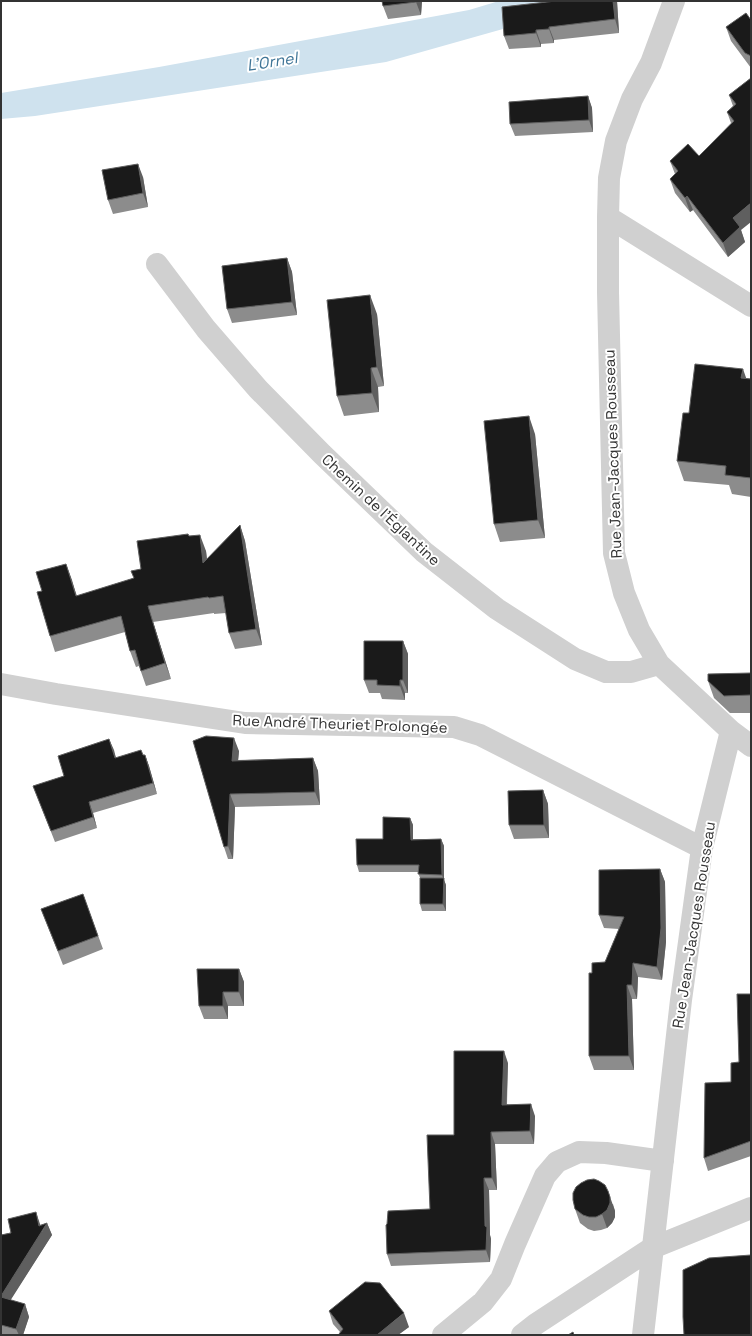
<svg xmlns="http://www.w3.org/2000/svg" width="752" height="1336" font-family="'Space Grotesk',sans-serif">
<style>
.water{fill:#cfe2ee}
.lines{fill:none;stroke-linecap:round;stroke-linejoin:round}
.minor{stroke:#d0d0d0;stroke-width:22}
.wall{fill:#8c8c8c}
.shaded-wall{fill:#5f5f5f}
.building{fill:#1a1a1a;stroke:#5f5f5f}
.labels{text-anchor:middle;stroke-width:4;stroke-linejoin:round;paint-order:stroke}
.street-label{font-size:15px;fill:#333;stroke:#fff}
.water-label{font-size:16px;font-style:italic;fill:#3f7597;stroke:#fff}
</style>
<rect width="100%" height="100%" fill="#fff"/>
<!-- water -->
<path class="water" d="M 499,1 L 602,1 L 386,62 L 35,116 L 1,119 L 1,93 L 159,67 L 469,10 Z"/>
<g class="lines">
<!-- minor -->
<path class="minor" d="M 608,217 L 751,306
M 157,264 L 206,329 L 258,389 L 322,454 L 424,552 L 497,609 L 575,659 L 606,672 L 631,672 L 659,664
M 1,684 L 56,694 L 245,723 L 454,727 L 480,735 L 702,848
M 731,731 L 751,746
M 443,1335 L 483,1302 L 501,1279 L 515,1244 L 545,1176 L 557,1162 L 579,1152 L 606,1153 L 663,1161
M 522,1335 L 536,1324 L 652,1248 L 751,1208
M 643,1335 L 681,1000 L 702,848 L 731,731 L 659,664 L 639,630 L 624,593 L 614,553 L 608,292 L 608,217 L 609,178 L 616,141 L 632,99 L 651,63 L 674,1"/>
</g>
<!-- wall -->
<path class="wall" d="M 110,1 L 119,1 L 110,2 Z
M 382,1 L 422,1 L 421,15 L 388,19 L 383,6 Z
M 556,1 L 617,1 L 619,33 L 554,40 L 554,43 L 541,44 L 541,47 L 509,49 L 504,36 Z
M 751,20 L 751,68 L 731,41 L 726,27 Z
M 751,78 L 741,230 L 745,242 L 728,257 L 693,210 L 690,212 L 675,193 L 670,179 L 675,174 L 670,161 L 699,156 L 731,123 L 727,112 L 733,106 L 729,95 Z
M 588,96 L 592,108 L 593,132 L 515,136 L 510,124 Z
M 143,177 L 148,207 L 113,214 L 108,200 Z
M 287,258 L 292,272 L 297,315 L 232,323 L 227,309 Z
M 377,314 L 384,386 L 378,387 L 379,412 L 344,416 L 337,396 Z
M 746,378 L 751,379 L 751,497 L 732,494 L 729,485 L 684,481 L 677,461 L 689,413 Z
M 535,434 L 545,538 L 500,542 L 494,524 Z
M 240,525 L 245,541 L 262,645 L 235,649 L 229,633 L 226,613 L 214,614 L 214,613 L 153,622 L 171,679 L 146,686 L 139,666 L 136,667 L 130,651 L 125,632 L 55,652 L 50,636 L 42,591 L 66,564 L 77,596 L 134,578 L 141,569 L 189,536 L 206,551 L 207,559 Z
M 403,641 L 408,654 L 408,693 L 405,693 L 405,700 L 382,699 L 380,693 L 369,693 L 364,680 Z
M 751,673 L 751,713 L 730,713 L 714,698 L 708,681 Z
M 109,739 L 116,758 L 145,755 L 149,766 L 157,794 L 93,813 L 97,828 L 55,842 L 33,786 L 64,776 Z
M 193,741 L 239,751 L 238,760 L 313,758 L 318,771 L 320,805 L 235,807 L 233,859 L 228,859 L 224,847 Z
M 543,790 L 548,804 L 549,838 L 514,839 L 509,825 Z
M 410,818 L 413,825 L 413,839 L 441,839 L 444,846 L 444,880 L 446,885 L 446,911 L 422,911 L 420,904 L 420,878 L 418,872 L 359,872 L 357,865 L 383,839 Z
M 660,869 L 665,882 L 666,942 L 662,980 L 638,977 L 637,999 L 632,999 L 634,1070 L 594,1070 L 589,1056 L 592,973 L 605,962 L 619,929 L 604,928 L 599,915 Z
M 83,894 L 103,949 L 63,965 L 41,909 Z
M 239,969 L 244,982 L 244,1006 L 228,1006 L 228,1019 L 204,1019 L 199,1006 Z
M 751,994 L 751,1156 L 708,1171 L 704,1158 L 739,1062 Z
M 508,1063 L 507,1104 L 535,1116 L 534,1144 L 495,1144 L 497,1190 L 489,1190 L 490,1235 L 491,1239 L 490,1262 L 391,1266 L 387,1254 L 430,1209 L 454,1135 Z
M 613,1204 L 615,1211 L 615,1217 L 612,1223 L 607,1228 L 601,1230 L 594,1231 L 588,1229 L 580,1223 L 575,1209 Z
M 47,1223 L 52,1235 L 10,1300 L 25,1304 L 29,1317 L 23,1335 L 1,1335 L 1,1235 Z
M 329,1311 L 409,1327 L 398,1335 L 339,1335 L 339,1334 L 340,1332 L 333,1324 Z"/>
<!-- shaded-wall -->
<path class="shaded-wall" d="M 416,1 L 422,1 L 421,15 L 416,2 Z
M 613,1 L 617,1 L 619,33 L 615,19 Z
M 549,27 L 554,40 L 554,43 L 549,29 Z
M 536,30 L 541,44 L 541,47 L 536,33 Z
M 588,96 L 592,108 L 593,132 L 589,120 Z
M 138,164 L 143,177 L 148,207 L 143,193 Z
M 687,196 L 693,210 L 690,212 L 685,198 Z
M 751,203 L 751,222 L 741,230 L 745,242 L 728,257 L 723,243 L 733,218 Z
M 287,258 L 292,272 L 297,315 L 292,302 Z
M 370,295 L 377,314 L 384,386 L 377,367 Z
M 371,368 L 378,387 L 379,412 L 372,393 Z
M 743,369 L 750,389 L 741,378 Z
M 529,416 L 535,434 L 545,538 L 538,520 Z
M 240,525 L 245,541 L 262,645 L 256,629 Z
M 200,535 L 206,551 L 209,579 L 203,563 Z
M 66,564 L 72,580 L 81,612 Z
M 148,606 L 153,622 L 171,679 L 165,663 Z
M 403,641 L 408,654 L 408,693 L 403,680 Z
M 400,680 L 405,693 L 405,700 L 400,686 Z
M 234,738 L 239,751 L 237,773 L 232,761 Z
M 109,739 L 114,750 L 119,770 L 115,758 Z
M 145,755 L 149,766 L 157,794 L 153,783 Z
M 313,758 L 318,771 L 320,805 L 315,792 Z
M 543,790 L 548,804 L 549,838 L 544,825 Z
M 230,794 L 235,807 L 233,859 L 228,846 Z
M 89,802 L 93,813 L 97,828 L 93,817 Z
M 410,818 L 413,825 L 413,847 L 411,840 Z
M 441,839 L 444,846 L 444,880 L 446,885 L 446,911 L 443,904 L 444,881 L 442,875 Z
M 660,869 L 665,882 L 666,942 L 662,980 L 657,967 Z
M 633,963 L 638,977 L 637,999 L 632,985 Z
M 239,969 L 244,982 L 244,1006 L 239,992 Z
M 627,985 L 632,999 L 634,1070 L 629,1056 Z
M 223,992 L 228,1006 L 228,1019 L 223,1006 Z
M 504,1051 L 508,1063 L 506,1117 L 502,1105 Z
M 531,1104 L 535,1116 L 534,1144 L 530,1131 Z
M 491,1132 L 495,1144 L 497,1190 L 492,1178 Z
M 484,1178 L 489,1190 L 490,1235 L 491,1239 L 490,1262 L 486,1250 Z
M 608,1191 L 615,1211 L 615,1217 L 612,1223 L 607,1228 L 602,1214 Z
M 36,1212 L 40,1224 L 42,1232 L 47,1223 L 52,1235 L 5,1309 L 1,1299 L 1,1296 L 39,1226 Z
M 25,1304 L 29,1317 L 23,1335 L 19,1335 L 16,1329 Z
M 404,1313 L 409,1327 L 398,1335 L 377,1335 Z"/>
<!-- building -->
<path class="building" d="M 382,1 L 416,1 L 416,2 L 383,6 Z
M 556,1 L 613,1 L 615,19 L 549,27 L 549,29 L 536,30 L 536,33 L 504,36 L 502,7 Z
M 746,13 L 751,20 L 751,56 L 745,53 L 726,27 Z
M 751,78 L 751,203 L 733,218 L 740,227 L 723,243 L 687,196 L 685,198 L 670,179 L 678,171 L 670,161 L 688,144 L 699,156 L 734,121 L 727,112 L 736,104 L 729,95 Z
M 588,96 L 589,120 L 510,124 L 509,102 Z
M 138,164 L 143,193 L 108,200 L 102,170 Z
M 287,258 L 292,302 L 227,309 L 222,266 Z
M 370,295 L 377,367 L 371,368 L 372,393 L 337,396 L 327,300 Z
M 695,364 L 743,369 L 741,378 L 751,379 L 751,478 L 725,475 L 726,466 L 677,461 L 683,413 L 689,413 Z
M 529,416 L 538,520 L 494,524 L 484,421 Z
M 240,525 L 256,629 L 229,633 L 223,596 L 209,598 L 208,597 L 148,606 L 165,663 L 141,671 L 135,650 L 130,651 L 121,616 L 50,636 L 37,592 L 42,591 L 36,572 L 66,564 L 76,596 L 134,578 L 131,571 L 141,569 L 137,541 L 188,534 L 189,536 L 200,535 L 203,563 Z
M 364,641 L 403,641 L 403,680 L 400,680 L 400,686 L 377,685 L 377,680 L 364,680 Z
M 751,673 L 751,695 L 724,696 L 708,681 L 708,674 Z
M 206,736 L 234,738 L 232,761 L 313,758 L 315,792 L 230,794 L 228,846 L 224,847 L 193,741 Z
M 109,739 L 115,758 L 141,750 L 143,755 L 145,755 L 153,783 L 89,802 L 93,817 L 51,831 L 33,786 L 64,776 L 58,756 Z
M 543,790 L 544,825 L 509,825 L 508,791 Z
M 383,817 L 410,818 L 411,840 L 441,839 L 442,875 L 418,874 L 419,865 L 357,865 L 356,839 L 383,839 Z
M 660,869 L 661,928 L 657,967 L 633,963 L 632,985 L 627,985 L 629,1056 L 589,1056 L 589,973 L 592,973 L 592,963 L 605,962 L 624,917 L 599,915 L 599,870 Z
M 420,878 L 444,878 L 443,904 L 420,904 Z
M 83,894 L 98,936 L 58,951 L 41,909 Z
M 197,969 L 239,969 L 239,992 L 223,992 L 223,1006 L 199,1006 Z
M 737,994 L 751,994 L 751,1141 L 704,1158 L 705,1083 L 731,1082 L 731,1063 L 739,1062 Z
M 454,1051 L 504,1051 L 502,1105 L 531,1104 L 530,1131 L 491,1132 L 492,1178 L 484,1178 L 485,1226 L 487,1227 L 486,1250 L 387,1254 L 386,1225 L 387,1224 L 388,1211 L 430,1209 L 427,1135 L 454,1135 Z
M 594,1179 L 599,1181 L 605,1185 L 608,1191 L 610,1197 L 610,1203 L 607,1210 L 602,1214 L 596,1217 L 589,1217 L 583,1215 L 575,1209 L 573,1200 L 573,1193 L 576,1187 L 581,1183 L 587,1180 Z
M 36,1212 L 39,1226 L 47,1223 L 1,1296 L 1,1235 L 11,1233 L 8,1219 Z
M 751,1255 L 751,1335 L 684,1335 L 683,1317 L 683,1270 L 709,1258 Z
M 365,1282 L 380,1283 L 404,1313 L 377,1335 L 340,1335 L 339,1334 L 343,1329 L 329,1311 Z
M 1,1297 L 25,1304 L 16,1329 L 1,1325 Z
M 573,1332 L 574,1335 L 568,1335 Z"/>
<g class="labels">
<!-- street labels -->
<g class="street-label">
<text transform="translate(613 454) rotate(-92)" y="5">Rue Jean-Jacques Rousseau</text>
<text transform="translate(381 510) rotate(43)" y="5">Chemin de l'Églantine</text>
<text transform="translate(340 724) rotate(2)" y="5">Rue André Theuriet Prolongée</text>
<text transform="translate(694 925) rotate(-81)" y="5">Rue Jean-Jacques Rousseau</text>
</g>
<!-- water labels -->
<g class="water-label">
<text transform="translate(272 61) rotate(-9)" y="6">L'Ornel</text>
</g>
</g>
<!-- border -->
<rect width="752" height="1336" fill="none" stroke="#333333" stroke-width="4"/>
</svg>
